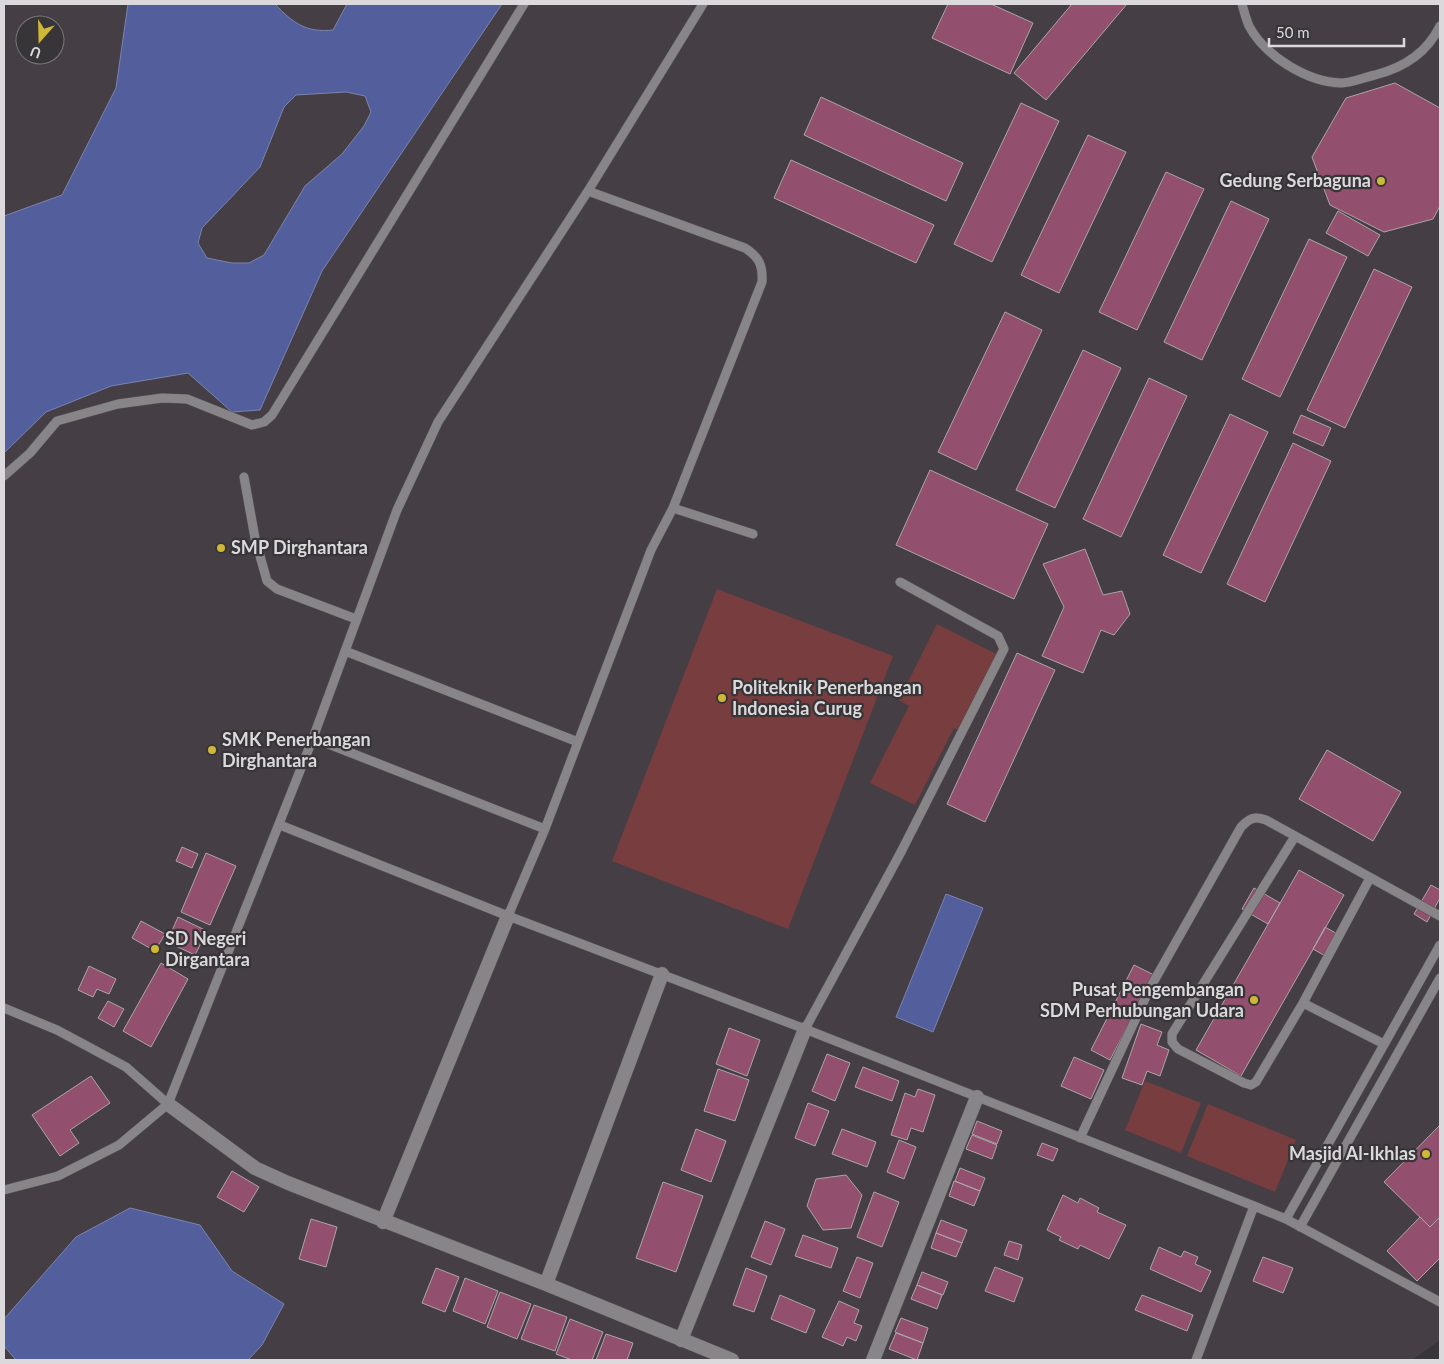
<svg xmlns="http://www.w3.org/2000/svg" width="1444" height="1364" font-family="Lato,sans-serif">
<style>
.built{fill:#453f45;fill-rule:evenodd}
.green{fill:#783d3f}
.water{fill:#525f9c;stroke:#7b84af;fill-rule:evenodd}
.building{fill:#934f6e;stroke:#aaa6a8}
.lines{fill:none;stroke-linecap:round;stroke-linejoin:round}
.service-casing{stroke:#535153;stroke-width:10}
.minor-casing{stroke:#535153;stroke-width:15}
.service{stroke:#888588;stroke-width:9}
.minor{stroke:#888588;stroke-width:14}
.poi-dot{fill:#cfb837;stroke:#373537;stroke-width:2}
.labels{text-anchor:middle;stroke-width:4.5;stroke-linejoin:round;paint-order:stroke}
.poi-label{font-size:18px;font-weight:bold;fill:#dbd9db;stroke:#373537;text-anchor:start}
</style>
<rect width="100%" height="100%" fill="#373537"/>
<!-- built -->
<path class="built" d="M 4,4 L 1440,4 L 1440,1340 L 1412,1360 L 4,1360 ZM 25,25 L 55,25 L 55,55 L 25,55 Z"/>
<!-- green -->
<path class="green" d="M 717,589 L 893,656 L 788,929 L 612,861 Z
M 937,624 L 1004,658 L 966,734 L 954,728 L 915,805 L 870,783 L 909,706 L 899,700 Z
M 1145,1081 L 1201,1103 L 1181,1153 L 1125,1130 Z
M 1208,1104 L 1296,1140 L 1275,1192 L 1187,1156 Z"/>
<!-- water -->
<path class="water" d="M 128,4 L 275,4 C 293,23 306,33 333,30 L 347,4 L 502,4 L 322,271 L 260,410 L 232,412 L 188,373 L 111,386 L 46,412 L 4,453 L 4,216 L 62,195 L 116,88 ZM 346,92 L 365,96 L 371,112 L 364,126 L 342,154 L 305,186 L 264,255 L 249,263 L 232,263 L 207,258 L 198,243 L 202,228 L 260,167 L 284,107 L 296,95 Z
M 946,894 L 983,908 L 933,1032 L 896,1017 Z
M 130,1208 L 200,1225 L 232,1271 L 284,1304 L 262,1345 L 248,1360 L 16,1360 L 4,1346 L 4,1319 L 76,1237 Z"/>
<!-- building -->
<path class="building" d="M 948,4 L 991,4 L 1033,23 L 1010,74 L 932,38 Z
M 1072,4 L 1127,4 L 1046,100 L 1014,73 Z
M 1395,83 L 1440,108 L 1440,206 L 1433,219 L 1384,232 L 1330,205 L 1312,157 L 1346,98 Z
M 821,97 L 963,163 L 946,201 L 804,135 Z
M 1021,103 L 1059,121 L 992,262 L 954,244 Z
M 1088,135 L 1126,152 L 1059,293 L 1021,275 Z
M 791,160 L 934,225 L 916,263 L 774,198 Z
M 1166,172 L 1204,189 L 1137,330 L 1099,312 Z
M 1231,201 L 1269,219 L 1202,360 L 1164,342 Z
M 1338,211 L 1380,235 L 1368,256 L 1326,233 Z
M 1309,239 L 1347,257 L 1280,397 L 1242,379 Z
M 1374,269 L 1412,287 L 1345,428 L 1307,410 Z
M 1005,312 L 1042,330 L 976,470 L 938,452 Z
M 1083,350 L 1121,368 L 1055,508 L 1016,490 Z
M 1149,378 L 1187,396 L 1121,537 L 1083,519 Z
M 1230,414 L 1268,432 L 1201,573 L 1163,555 Z
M 1301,415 L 1331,428 L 1323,446 L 1293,433 Z
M 1293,443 L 1331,461 L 1265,602 L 1227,584 Z
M 930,470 L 1048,524 L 1014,599 L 896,545 Z
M 1085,549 L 1103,595 L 1122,591 L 1130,614 L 1114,635 L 1101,630 L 1083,673 L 1042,656 L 1064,607 L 1043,564 Z
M 1017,653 L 1055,670 L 985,822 L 947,804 Z
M 1327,750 L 1401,792 L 1373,841 L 1299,799 Z
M 182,847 L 198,854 L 192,868 L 176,861 Z
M 206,853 L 236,866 L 210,925 L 181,912 Z
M 1299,870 L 1344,895 L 1241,1076 L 1196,1050 Z
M 1431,885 L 1440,890 L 1440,898 L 1427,922 L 1414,914 Z
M 1254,888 L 1280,903 L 1268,924 L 1242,909 Z
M 178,917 L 207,931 L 195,955 L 167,942 Z
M 141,921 L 165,934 L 155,951 L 132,938 Z
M 1325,927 L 1341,936 L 1329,958 L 1313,949 Z
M 161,963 L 188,979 L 151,1047 L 123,1031 Z
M 1134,965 L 1154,975 L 1110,1060 L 1091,1050 Z
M 89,966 L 116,979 L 109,994 L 97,989 L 93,997 L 78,990 Z
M 108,1001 L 124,1009 L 114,1027 L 98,1018 Z
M 1141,1024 L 1162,1032 L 1157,1045 L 1169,1050 L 1160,1076 L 1147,1071 L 1142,1085 L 1122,1078 Z
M 729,1028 L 760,1040 L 747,1076 L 716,1064 Z
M 827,1054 L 850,1063 L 835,1101 L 812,1091 Z
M 1074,1057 L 1104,1070 L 1091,1099 L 1061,1086 Z
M 863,1067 L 899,1081 L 892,1101 L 855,1087 Z
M 718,1069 L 749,1080 L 735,1121 L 704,1111 Z
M 91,1076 L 110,1103 L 70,1130 L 79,1143 L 60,1156 L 32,1115 Z
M 918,1089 L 935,1095 L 923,1132 L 911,1128 L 907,1140 L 891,1135 L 905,1093 L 915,1097 Z
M 808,1103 L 829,1111 L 815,1146 L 795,1138 Z
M 977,1121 L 1002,1131 L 997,1144 L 972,1134 Z
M 1440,1125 L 1440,1217 L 1430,1227 L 1384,1182 Z
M 696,1129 L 726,1141 L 711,1182 L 681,1170 Z
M 842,1129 L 876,1142 L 867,1167 L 832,1154 Z
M 972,1135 L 997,1145 L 992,1159 L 966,1149 Z
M 899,1140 L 916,1147 L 904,1179 L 887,1172 Z
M 1042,1143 L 1058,1149 L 1053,1161 L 1037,1155 Z
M 960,1168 L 985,1178 L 980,1191 L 955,1181 Z
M 232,1171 L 259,1187 L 244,1212 L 217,1197 Z
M 846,1175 L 862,1195 L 851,1228 L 823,1230 L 807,1206 L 816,1179 Z
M 954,1181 L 980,1191 L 974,1206 L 949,1196 Z
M 663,1182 L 703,1196 L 676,1272 L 636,1258 Z
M 874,1192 L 899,1202 L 882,1247 L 857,1237 Z
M 1063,1195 L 1078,1203 L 1080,1198 L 1099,1208 L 1097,1212 L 1126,1225 L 1109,1259 L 1080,1245 L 1078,1249 L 1059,1240 L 1061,1237 L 1047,1230 Z
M 1420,1217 L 1430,1227 L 1440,1217 L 1440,1258 L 1417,1281 L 1387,1251 Z
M 311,1219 L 337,1227 L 326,1267 L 299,1259 Z
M 941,1220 L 967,1230 L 962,1243 L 936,1233 Z
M 765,1221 L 785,1229 L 771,1265 L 751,1257 Z
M 936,1233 L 962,1243 L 956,1257 L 931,1248 Z
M 803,1235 L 838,1248 L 831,1268 L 795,1256 Z
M 1009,1241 L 1022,1245 L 1018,1260 L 1004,1255 Z
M 1159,1247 L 1181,1257 L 1184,1251 L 1198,1257 L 1195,1264 L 1211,1271 L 1201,1292 L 1150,1269 Z
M 857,1257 L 873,1263 L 860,1298 L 843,1291 Z
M 1263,1257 L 1293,1268 L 1283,1293 L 1253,1281 Z
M 995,1267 L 1023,1278 L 1014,1302 L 985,1291 Z
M 436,1268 L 459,1277 L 445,1312 L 422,1303 Z
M 746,1268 L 767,1276 L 754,1312 L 733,1305 Z
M 922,1272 L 948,1282 L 943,1295 L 917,1285 Z
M 465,1278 L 498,1291 L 485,1324 L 453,1311 Z
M 917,1285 L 942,1295 L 937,1309 L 911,1299 Z
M 500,1292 L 531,1304 L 517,1339 L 487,1327 Z
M 780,1295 L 815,1310 L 806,1333 L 771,1319 Z
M 1142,1295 L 1193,1315 L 1187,1331 L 1135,1310 Z
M 839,1301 L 859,1310 L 854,1323 L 862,1326 L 856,1341 L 847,1337 L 843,1346 L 822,1337 Z
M 534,1305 L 567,1317 L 555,1351 L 521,1339 Z
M 901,1318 L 928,1328 L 923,1343 L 895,1332 Z
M 570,1319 L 603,1332 L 592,1360 L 572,1360 L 556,1354 Z
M 896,1333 L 923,1343 L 917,1360 L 889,1349 Z
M 606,1334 L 633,1343 L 627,1360 L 596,1360 Z"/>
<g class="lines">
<defs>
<path id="service" d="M 1242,4 C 1244,11 1246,19 1249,26 C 1265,56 1307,82 1341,83 C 1352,83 1365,77 1375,75 C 1403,68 1427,53 1440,26
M 4,476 L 30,453 L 57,421 L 118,404 L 162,398 L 187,399 L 252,425 L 264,422 L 272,415 L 524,4
M 244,477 L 255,538 L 267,581 L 277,589 L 356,619
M 673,508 L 753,534
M 345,651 L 578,742
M 313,738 L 545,829
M 280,825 L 508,916 L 805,1029 L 1254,1206 L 1286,1219 L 1440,1302
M 1294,838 L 1172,1034 L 1172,1042 L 1178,1049 L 1244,1083 L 1251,1085 L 1256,1082 L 1303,1003 L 1370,878
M 508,916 L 545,829 L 651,550 L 673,508 L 762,282 C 763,265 759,257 745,248 L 588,191
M 1303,1003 L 1384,1044
M 4,1008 L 57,1030 L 126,1067 L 168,1104
M 805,1029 L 901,852 L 1004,649 L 998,636 L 900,582
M 1080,1138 L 1150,988 L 1241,827 C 1250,818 1254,816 1266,820 L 1440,916
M 4,1190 L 58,1176 L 119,1145 L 168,1104 L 313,738 L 397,510 L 438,422 L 588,191 L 703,4
M 1286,1219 L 1440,945
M 1300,1227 L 1440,978
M 1196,1360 L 1254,1206"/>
<path id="minor" d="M 168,1104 L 255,1168 L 288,1183 L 546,1284 L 732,1360
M 383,1222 L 508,916
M 546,1284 L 662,974
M 681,1340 L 805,1029
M 873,1360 L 977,1097"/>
</defs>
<!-- service casing -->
<use href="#service" class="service-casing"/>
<!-- minor casing -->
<use href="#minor" class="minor-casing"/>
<!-- service -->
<use href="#service" class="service"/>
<!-- minor -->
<use href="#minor" class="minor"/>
</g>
<!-- markers -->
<g class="poi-dot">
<circle cx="1381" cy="181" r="5"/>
<circle cx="221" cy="548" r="5"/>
<circle cx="722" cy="698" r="5"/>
<circle cx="212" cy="750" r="5"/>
<circle cx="155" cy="949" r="5"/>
<circle cx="1254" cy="1000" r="5"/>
<circle cx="1426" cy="1154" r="5"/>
</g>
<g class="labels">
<!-- poi labels -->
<g class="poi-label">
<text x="1371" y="187" text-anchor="end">Gedung Serbaguna</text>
<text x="231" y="554">SMP Dirghantara</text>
<text x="732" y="694">Politeknik Penerbangan<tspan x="732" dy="21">Indonesia Curug</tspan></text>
<text x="222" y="746">SMK Penerbangan<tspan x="222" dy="21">Dirghantara</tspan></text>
<text x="165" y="945">SD Negeri<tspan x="165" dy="21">Dirgantara</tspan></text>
<text x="1244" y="996" text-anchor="end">Pusat Pengembangan<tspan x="1244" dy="21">SDM Perhubungan Udara</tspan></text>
<text x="1416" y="1160" text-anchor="end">Masjid Al-Ikhlas</text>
</g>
</g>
<!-- border -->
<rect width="1444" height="1364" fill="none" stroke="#dbd9db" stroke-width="10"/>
<!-- north arrow -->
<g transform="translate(40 40) rotate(200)"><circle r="24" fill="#373537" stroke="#797779"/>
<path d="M0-4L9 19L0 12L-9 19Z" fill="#cfb837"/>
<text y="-8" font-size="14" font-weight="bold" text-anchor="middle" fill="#dbd9db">U</text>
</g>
<!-- scale -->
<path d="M1269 38v8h135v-8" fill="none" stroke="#dbd9db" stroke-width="2.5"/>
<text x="1276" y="38" font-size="15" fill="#dbd9db" stroke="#373537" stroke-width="4" paint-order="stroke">50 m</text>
</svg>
